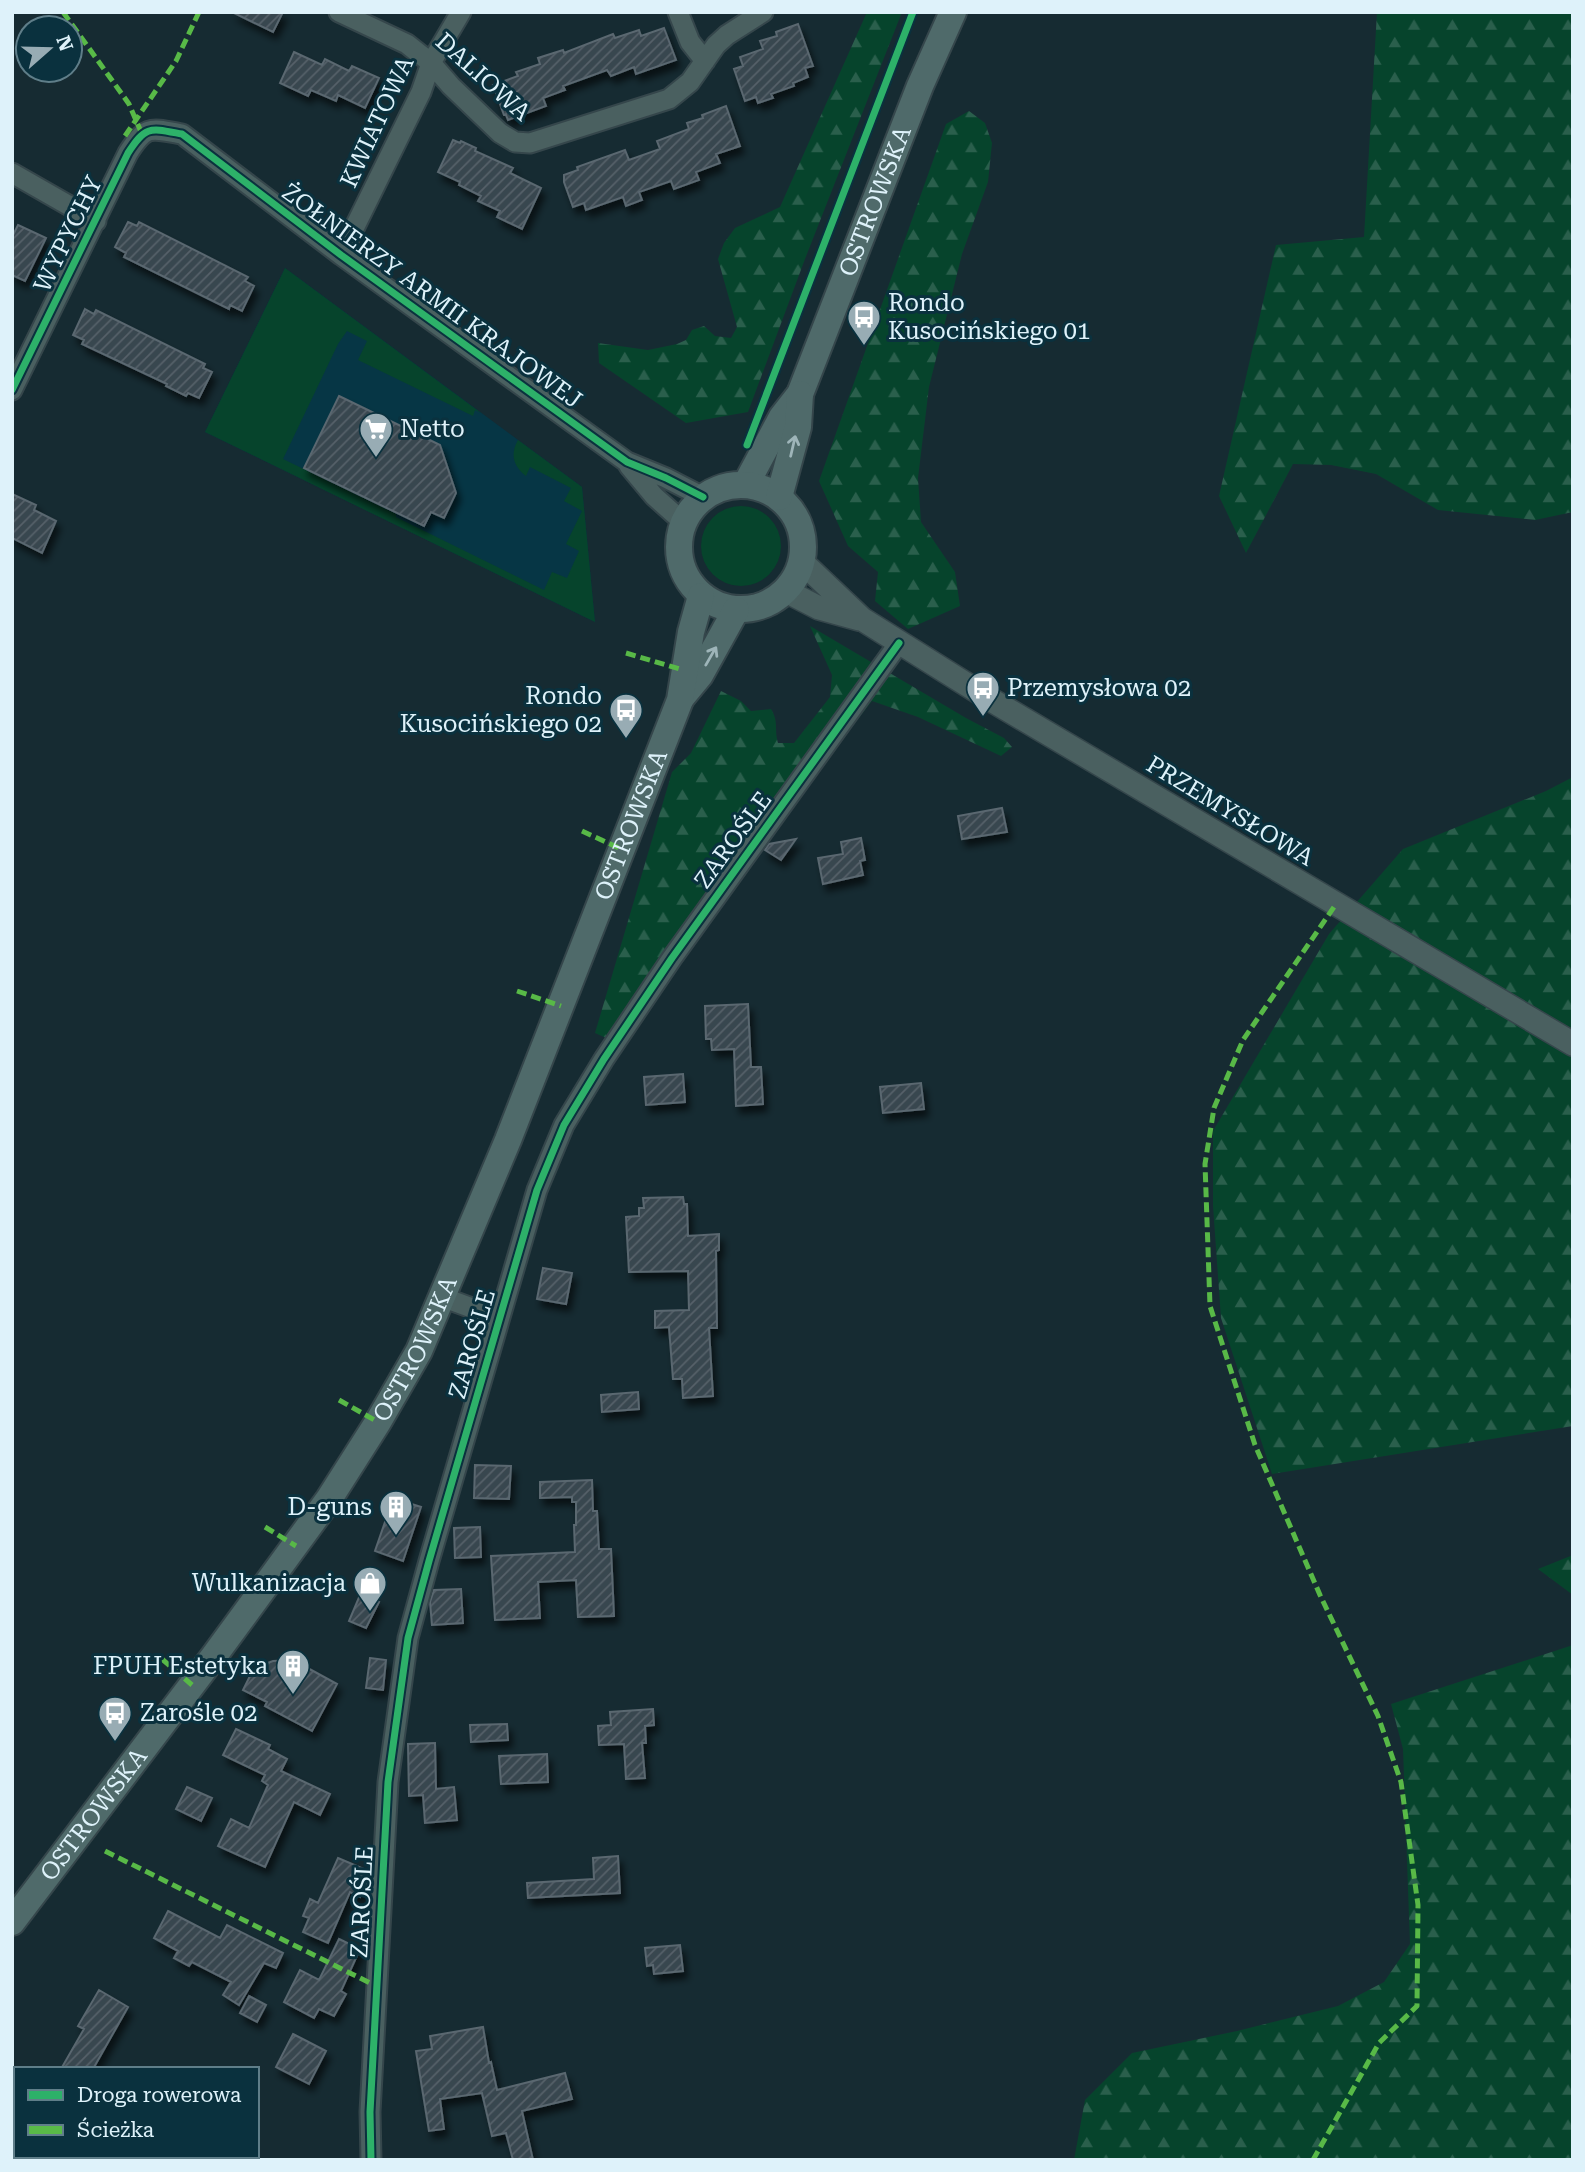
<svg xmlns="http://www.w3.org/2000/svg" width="1585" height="2172" font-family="'Roboto Serif',serif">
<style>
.built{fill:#063645}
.grass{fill:#06442c}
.forest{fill:url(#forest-firs)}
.building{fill:url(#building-hatch);stroke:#5a6770;stroke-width:2;filter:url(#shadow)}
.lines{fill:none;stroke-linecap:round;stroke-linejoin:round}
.minor-casing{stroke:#35464b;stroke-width:23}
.tertiary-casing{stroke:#35464b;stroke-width:26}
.secondary-casing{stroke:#35464b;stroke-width:30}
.minor{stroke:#4a6060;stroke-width:19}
.tertiary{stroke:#4a6060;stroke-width:23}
.secondary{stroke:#4f6a6a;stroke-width:26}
.quiet{stroke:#58b947;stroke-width:5;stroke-dasharray:10 5;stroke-linecap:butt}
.cycleway-casing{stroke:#0a313e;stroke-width:11}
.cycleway{stroke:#2db169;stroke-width:7}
.oneway{stroke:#9eb5b9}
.labels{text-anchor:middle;stroke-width:6;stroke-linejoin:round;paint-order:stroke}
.street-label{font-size:24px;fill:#def2fa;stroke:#0a313e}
.poi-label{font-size:24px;fill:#def2fa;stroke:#0a313e;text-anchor:start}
</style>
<defs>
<pattern id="forest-firs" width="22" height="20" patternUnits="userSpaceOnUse" patternTransform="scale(1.75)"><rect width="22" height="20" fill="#06442c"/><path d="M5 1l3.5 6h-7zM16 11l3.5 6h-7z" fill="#2a5f4c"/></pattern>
<pattern id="building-hatch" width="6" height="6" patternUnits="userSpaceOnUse" patternTransform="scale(1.75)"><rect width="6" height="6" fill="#39464f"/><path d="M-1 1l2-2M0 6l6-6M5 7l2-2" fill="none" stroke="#556169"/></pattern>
<filter id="shadow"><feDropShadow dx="4" dy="7" stdDeviation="3.5" flood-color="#0009"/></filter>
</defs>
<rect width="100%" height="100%" fill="#162b32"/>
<!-- built -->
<path class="built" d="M 285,268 L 582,487 L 595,622 L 205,432 Z"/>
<!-- grass -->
<path class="grass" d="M 285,268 L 481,413 L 475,410 L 473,416 L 358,360 L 367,341 L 347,331 L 338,344 L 283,459 L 396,514 L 396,517 L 544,590 L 552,572 L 567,578 L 579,551 L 566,544 L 582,511 L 564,501 L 571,488 L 530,467 L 526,476 C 513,466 510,454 518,440 L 582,487 L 595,622 L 205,432 Z
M701 546a40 40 0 1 1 80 0a40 40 0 1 1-80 0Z"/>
<!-- forest -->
<path class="forest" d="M 867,12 L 902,12 L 805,259 L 748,412 L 686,423 L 599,363 L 598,343 L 648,350 L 677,344 L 686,340 L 692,330 L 704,326 L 715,336 L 731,338 L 737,327 L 718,259 L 724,243 L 735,228 L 780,207 Z
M 1377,12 L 1573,12 L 1573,512 L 1535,520 L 1438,510 L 1376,474 L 1331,465 L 1293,464 L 1246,553 L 1219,496 L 1276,245 L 1364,237 Z
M 969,111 L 985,123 L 992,143 L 988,182 L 962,254 L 929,387 L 918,478 L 921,522 L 955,572 L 960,606 L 908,629 L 875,601 L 878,572 L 848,546 L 819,481 L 946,124 Z
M 810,626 L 966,718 L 1004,738 L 1012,747 L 1001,756 L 918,717 L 872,701 L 847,733 L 810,763 L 613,1041 L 595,1033 L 672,772 L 691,753 L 721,691 L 741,701 L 751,711 L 771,709 C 779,722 774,728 778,743 L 794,743 L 830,697 L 832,675 Z
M 1573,777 L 1573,1426 L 1272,1474 L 1221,1318 L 1213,1206 L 1213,1131 L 1329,934 L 1403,849 L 1546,791 Z
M 1573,1555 L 1573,1595 L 1538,1569 Z
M 1573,1645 L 1573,2160 L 1074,2160 L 1085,2100 L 1132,2053 L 1237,2031 L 1338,2006 L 1384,1982 L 1410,1944 L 1403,1749 L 1391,1704 Z"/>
<!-- building -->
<path class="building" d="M 232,12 L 283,12 L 273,32 Z
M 798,24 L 813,66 L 805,68 L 808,77 L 793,83 L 794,86 L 771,94 L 773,98 L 758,103 L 756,97 L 745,101 L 734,69 L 743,66 L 740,57 L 763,49 L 760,41 L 777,36 L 776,32 Z
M 664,28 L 676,60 L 636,74 L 634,67 L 611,76 L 607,70 L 563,86 L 565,90 L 543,98 L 546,106 L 508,120 L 506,115 L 504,115 L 493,85 L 518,76 L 516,72 L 540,64 L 538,58 L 563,50 L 564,53 L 613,34 L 615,38 L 639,30 L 641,36 Z
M 294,52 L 322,65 L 325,59 L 349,71 L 352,66 L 379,78 L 365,108 L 338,95 L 336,101 L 311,90 L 308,96 L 280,83 Z
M 726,106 L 740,146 L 716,154 L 720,163 L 696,172 L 699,180 L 674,189 L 671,181 L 639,192 L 642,200 L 626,206 L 623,197 L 586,210 L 584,203 L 573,207 L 564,182 L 564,175 L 578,170 L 577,167 L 625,150 L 629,160 L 660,149 L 657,141 L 689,129 L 687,123 L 703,118 L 702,115 Z
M 453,140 L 460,143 L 461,141 L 476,148 L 475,151 L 513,168 L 510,173 L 541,188 L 522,229 L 497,217 L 500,211 L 478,201 L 481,196 L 459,185 L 460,182 L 438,172 Z
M 128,222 L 137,226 L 139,222 L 248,277 L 245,281 L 254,286 L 242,311 L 230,305 L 229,309 L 124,257 L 126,253 L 115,247 Z
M 18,225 L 46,238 L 25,281 L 12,275 L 12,237 Z
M 85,309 L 94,314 L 96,310 L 205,364 L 203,368 L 212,372 L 199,398 L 188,393 L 186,396 L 166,386 L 167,384 L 82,344 L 84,340 L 73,335 Z
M 339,396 L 440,445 L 456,493 L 444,518 L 431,512 L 424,526 L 304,468 Z
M 12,494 L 36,505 L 34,510 L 56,521 L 42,553 L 12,538 Z
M 1002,808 L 1007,832 L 962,839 L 958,816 Z
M 861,838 L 865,860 L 860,861 L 863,875 L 823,884 L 818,858 L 843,854 L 841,842 Z
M 796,839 L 781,860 L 765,850 L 769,844 Z
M 748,1004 L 751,1067 L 761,1067 L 763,1104 L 736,1106 L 734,1049 L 712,1050 L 711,1039 L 706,1039 L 705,1006 Z
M 683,1074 L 685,1102 L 646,1105 L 644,1077 Z
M 921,1083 L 924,1109 L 883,1113 L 880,1087 Z
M 683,1197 L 684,1204 L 687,1204 L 688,1236 L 719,1234 L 719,1250 L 716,1251 L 717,1328 L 709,1328 L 713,1396 L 683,1398 L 682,1379 L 673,1379 L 669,1327 L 655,1328 L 655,1311 L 689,1310 L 688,1271 L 629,1272 L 626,1217 L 639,1216 L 639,1208 L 644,1208 L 643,1198 Z
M 543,1268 L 572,1273 L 566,1304 L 537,1299 Z
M 638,1392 L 639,1409 L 602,1412 L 601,1395 Z
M 475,1465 L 511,1466 L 509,1499 L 474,1498 Z
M 592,1480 L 593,1511 L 597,1511 L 599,1549 L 611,1549 L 614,1616 L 578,1617 L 576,1580 L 538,1582 L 540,1618 L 495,1620 L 491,1556 L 575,1552 L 574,1525 L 576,1525 L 576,1502 L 572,1502 L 572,1497 L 540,1498 L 540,1482 Z
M 402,1501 L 421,1507 L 403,1561 L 375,1551 L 385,1522 L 389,1523 L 392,1514 L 398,1515 Z
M 480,1527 L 481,1557 L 455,1558 L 454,1528 Z
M 461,1589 L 463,1623 L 432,1625 L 430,1602 L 434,1590 Z
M 360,1595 L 379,1602 L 366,1628 L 349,1621 Z
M 370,1658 L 386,1660 L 383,1690 L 366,1688 Z
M 293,1660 L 337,1684 L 312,1731 L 265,1706 L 267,1702 L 243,1690 L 251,1674 L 262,1665 L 273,1661 Z
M 653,1709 L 654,1725 L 645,1726 L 646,1743 L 642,1743 L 645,1778 L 626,1779 L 624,1744 L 599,1745 L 598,1726 L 611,1725 L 610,1712 Z
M 507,1724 L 508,1740 L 471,1742 L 470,1725 Z
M 236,1729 L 270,1745 L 268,1749 L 287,1759 L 281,1771 L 330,1794 L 320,1815 L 294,1802 L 265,1867 L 218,1846 L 231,1819 L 249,1828 L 268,1785 L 262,1781 L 265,1775 L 223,1755 Z
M 435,1743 L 436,1789 L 454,1787 L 457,1820 L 425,1823 L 423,1795 L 409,1796 L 408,1744 Z
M 547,1754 L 548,1782 L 501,1784 L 499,1756 Z
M 187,1787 L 212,1798 L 201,1821 L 176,1809 Z
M 618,1856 L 620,1893 L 528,1898 L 527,1883 L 594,1879 L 593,1858 Z
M 338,1858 L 371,1872 L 360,1897 L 350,1892 L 328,1943 L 303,1932 L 309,1918 L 303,1916 L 310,1899 L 318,1903 Z
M 168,1911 L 220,1938 L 227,1925 L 283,1953 L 276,1968 L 264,1963 L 239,2005 L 223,1995 L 231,1982 L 192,1962 L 189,1966 L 174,1958 L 178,1951 L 154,1938 Z
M 339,1939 L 360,1949 L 341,1991 L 346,1994 L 334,2016 L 319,2009 L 314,2018 L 284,2002 L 300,1970 L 319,1980 Z
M 680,1945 L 683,1971 L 654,1974 L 653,1965 L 647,1966 L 645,1948 Z
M 99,1990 L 128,2007 L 93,2069 L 61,2069 L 84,2029 L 78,2026 Z
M 249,1996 L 266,2005 L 257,2022 L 240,2013 Z
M 483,2027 L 489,2063 L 491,2062 L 497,2090 L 565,2073 L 572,2099 L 522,2111 L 533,2160 L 513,2160 L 506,2133 L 492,2136 L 482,2093 L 440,2099 L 444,2129 L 429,2131 L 416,2051 L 432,2049 L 430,2036 Z
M 293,2034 L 326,2051 L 309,2084 L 276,2067 Z"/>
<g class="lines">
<defs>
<path id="minor" d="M 339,12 L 407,44 L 431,63 L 451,86 L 500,133 L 515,142 L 530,143 L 669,99 L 690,82 L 716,45 L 727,35 L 763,12
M 678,12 L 690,42 L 705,61
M 12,173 L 96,221
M 341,255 L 421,92 L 431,63 L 461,12
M 12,390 L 128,153 C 146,125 150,128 182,134 L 341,255 L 627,462 L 666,478 L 703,497
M 629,466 L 654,496 L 683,522
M 442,1297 L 499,1318
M 371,2160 L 370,2112 L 388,1782 L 408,1638 L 429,1561 L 537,1190 L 564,1125 L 604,1059 L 672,958 L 899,643"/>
<path id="tertiary" d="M 802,562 L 862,619 L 993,701 L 1573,1044
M 786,591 L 819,608 L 859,619"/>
<g id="secondary">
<path id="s1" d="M 746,484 L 782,417 L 800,394 L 920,86 L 953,12"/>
<circle cx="741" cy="547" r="62"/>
<path d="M 779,497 L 798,427 L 800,394"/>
<path d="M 681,698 L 700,675 L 736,610"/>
<path id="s2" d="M 12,1922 L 214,1656 L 329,1499 L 378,1422 L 419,1351 L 508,1140 L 680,700 L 691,632 L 701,596"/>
</g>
</defs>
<!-- minor casing -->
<use href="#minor" class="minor-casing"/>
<!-- tertiary casing -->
<use href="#tertiary" class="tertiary-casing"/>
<!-- secondary casing -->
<use href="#secondary" class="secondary-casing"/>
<!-- minor -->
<use href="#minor" class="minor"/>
<!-- tertiary -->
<use href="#tertiary" class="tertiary"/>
<!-- secondary -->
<use href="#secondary" class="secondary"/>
<!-- quiet -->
<path class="quiet" d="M 63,12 L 129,104 L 142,134
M 125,136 L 176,61 L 199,12
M 626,653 L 683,670
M 582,831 L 621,849
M 517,991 L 561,1006
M 339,1400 L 378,1422
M 265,1527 L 296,1546
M 162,1659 L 192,1685
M 105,1851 L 376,1986
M 1313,2160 L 1379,2043 L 1417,2006 L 1418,1905 L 1401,1782 L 1378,1716 L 1320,1595 L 1255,1445 L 1210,1306 L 1205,1164 L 1214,1108 L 1243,1040 L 1336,904"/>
<defs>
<path id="cycleway" d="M 12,390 L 128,153 C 146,125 150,128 182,134 L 341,255 L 627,462 L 666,478 L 703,497
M 747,445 L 913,12
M 371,2160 L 370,2112 L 388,1782 L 408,1638 L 429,1561 L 537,1190 L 564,1125 L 604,1059 L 672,958 L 899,643"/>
</defs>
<!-- cycleway casing -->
<use href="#cycleway" class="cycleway-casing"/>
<!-- cycleway -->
<use href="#cycleway" class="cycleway"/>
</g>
<!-- one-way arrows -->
<defs><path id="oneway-shaft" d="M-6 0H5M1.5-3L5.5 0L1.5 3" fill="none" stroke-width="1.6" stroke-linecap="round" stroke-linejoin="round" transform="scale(1.75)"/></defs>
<g class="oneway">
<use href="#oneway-shaft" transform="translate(793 446) rotate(-77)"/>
<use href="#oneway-shaft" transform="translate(711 656) rotate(-60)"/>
</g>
<!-- icons -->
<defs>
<symbol id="bus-pin" viewBox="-11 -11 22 30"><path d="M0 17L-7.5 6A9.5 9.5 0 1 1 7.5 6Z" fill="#98acb4" stroke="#0a313e"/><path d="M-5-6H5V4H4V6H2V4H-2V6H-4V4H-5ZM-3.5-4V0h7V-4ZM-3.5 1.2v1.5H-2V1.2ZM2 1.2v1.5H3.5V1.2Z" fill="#fff"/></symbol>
<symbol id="supermarket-pin" viewBox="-11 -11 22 30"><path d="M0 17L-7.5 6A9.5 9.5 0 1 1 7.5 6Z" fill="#98acb4" stroke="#0a313e"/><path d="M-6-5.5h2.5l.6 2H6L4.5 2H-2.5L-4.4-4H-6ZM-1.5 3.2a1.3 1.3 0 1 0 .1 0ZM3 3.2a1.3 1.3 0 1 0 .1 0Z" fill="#fff"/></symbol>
<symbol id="building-pin" viewBox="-11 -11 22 30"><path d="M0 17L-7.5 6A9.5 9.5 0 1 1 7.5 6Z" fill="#98acb4" stroke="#0a313e"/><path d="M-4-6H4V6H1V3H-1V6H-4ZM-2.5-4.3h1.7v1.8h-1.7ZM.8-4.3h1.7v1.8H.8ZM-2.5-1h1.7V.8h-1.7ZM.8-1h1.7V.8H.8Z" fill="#fff"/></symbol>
<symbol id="shop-pin" viewBox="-11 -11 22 30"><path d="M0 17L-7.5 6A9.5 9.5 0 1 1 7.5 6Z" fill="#98acb4" stroke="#0a313e"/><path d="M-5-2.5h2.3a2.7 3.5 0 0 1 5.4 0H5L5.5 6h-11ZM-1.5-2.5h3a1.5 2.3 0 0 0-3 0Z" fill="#fff"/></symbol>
</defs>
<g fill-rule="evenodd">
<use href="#bus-pin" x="845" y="298" width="38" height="52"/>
<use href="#supermarket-pin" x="357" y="410" width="38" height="52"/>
<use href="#bus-pin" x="964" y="669" width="38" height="52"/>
<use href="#bus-pin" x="607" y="691" width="38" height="52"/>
<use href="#building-pin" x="377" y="1488" width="38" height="52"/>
<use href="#shop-pin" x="351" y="1564" width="38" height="52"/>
<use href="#building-pin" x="274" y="1647" width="38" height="52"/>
<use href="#bus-pin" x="96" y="1694" width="38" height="52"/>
</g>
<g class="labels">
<!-- street labels -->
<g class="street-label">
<text transform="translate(483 77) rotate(42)" y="8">DALIOWA</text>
<text transform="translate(377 122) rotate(-65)" y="8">KWIATOWA</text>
<text dy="8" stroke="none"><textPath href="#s1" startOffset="312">OSTROWSKA</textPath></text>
<text transform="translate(68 234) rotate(-64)" y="8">WYPYCHY</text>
<text transform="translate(432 296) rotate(36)" y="8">ŻOŁNIERZY ARMII KRAJOWEJ</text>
<text transform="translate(1230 811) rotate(31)" y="8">PRZEMYSŁOWA</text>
<text dy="8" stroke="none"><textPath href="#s2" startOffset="1269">OSTROWSKA</textPath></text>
<text transform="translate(733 840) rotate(-54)" y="8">ZAROŚLE</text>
<text transform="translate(472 1344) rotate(-74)" y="8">ZAROŚLE</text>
<text dy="8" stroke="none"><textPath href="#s2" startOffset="702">OSTROWSKA</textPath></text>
<text dy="8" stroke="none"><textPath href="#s2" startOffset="135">OSTROWSKA</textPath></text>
<text transform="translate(362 1902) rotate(-87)" y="8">ZAROŚLE</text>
</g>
<!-- poi labels -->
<g class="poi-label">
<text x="888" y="311">Rondo<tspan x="888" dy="28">Kusocińskiego 01</tspan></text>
<text x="400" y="437">Netto</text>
<text x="1007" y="696">Przemysłowa 02</text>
<text x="602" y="704" text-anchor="end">Rondo<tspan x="602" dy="28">Kusocińskiego 02</tspan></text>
<text x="372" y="1515" text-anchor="end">D-guns</text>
<text x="346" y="1591" text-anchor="end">Wulkanizacja</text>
<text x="268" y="1674" text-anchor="end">FPUH Estetyka</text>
<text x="140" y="1721">Zarośle 02</text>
</g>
</g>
<!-- border -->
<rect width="1585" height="2172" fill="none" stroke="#def2fa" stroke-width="28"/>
<!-- legend -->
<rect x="14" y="2067" width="245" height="91" fill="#0a313e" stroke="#5f7e89" stroke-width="2"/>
<rect x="28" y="2090" width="35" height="10" fill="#2db169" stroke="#5f7e89" stroke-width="2"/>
<text x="77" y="2102" font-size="21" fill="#def2fa">Droga rowerowa</text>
<rect x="28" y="2125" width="35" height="10" fill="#58b947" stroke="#5f7e89" stroke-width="2"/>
<text x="77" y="2137" font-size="21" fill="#def2fa">Ścieżka</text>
<!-- north arrow -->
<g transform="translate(49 49) rotate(70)"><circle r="33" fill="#0a313e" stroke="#5f7e89" stroke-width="2"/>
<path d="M0-5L12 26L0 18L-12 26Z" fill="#98acb4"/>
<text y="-10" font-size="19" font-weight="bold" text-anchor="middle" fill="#def2fa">N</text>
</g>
</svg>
